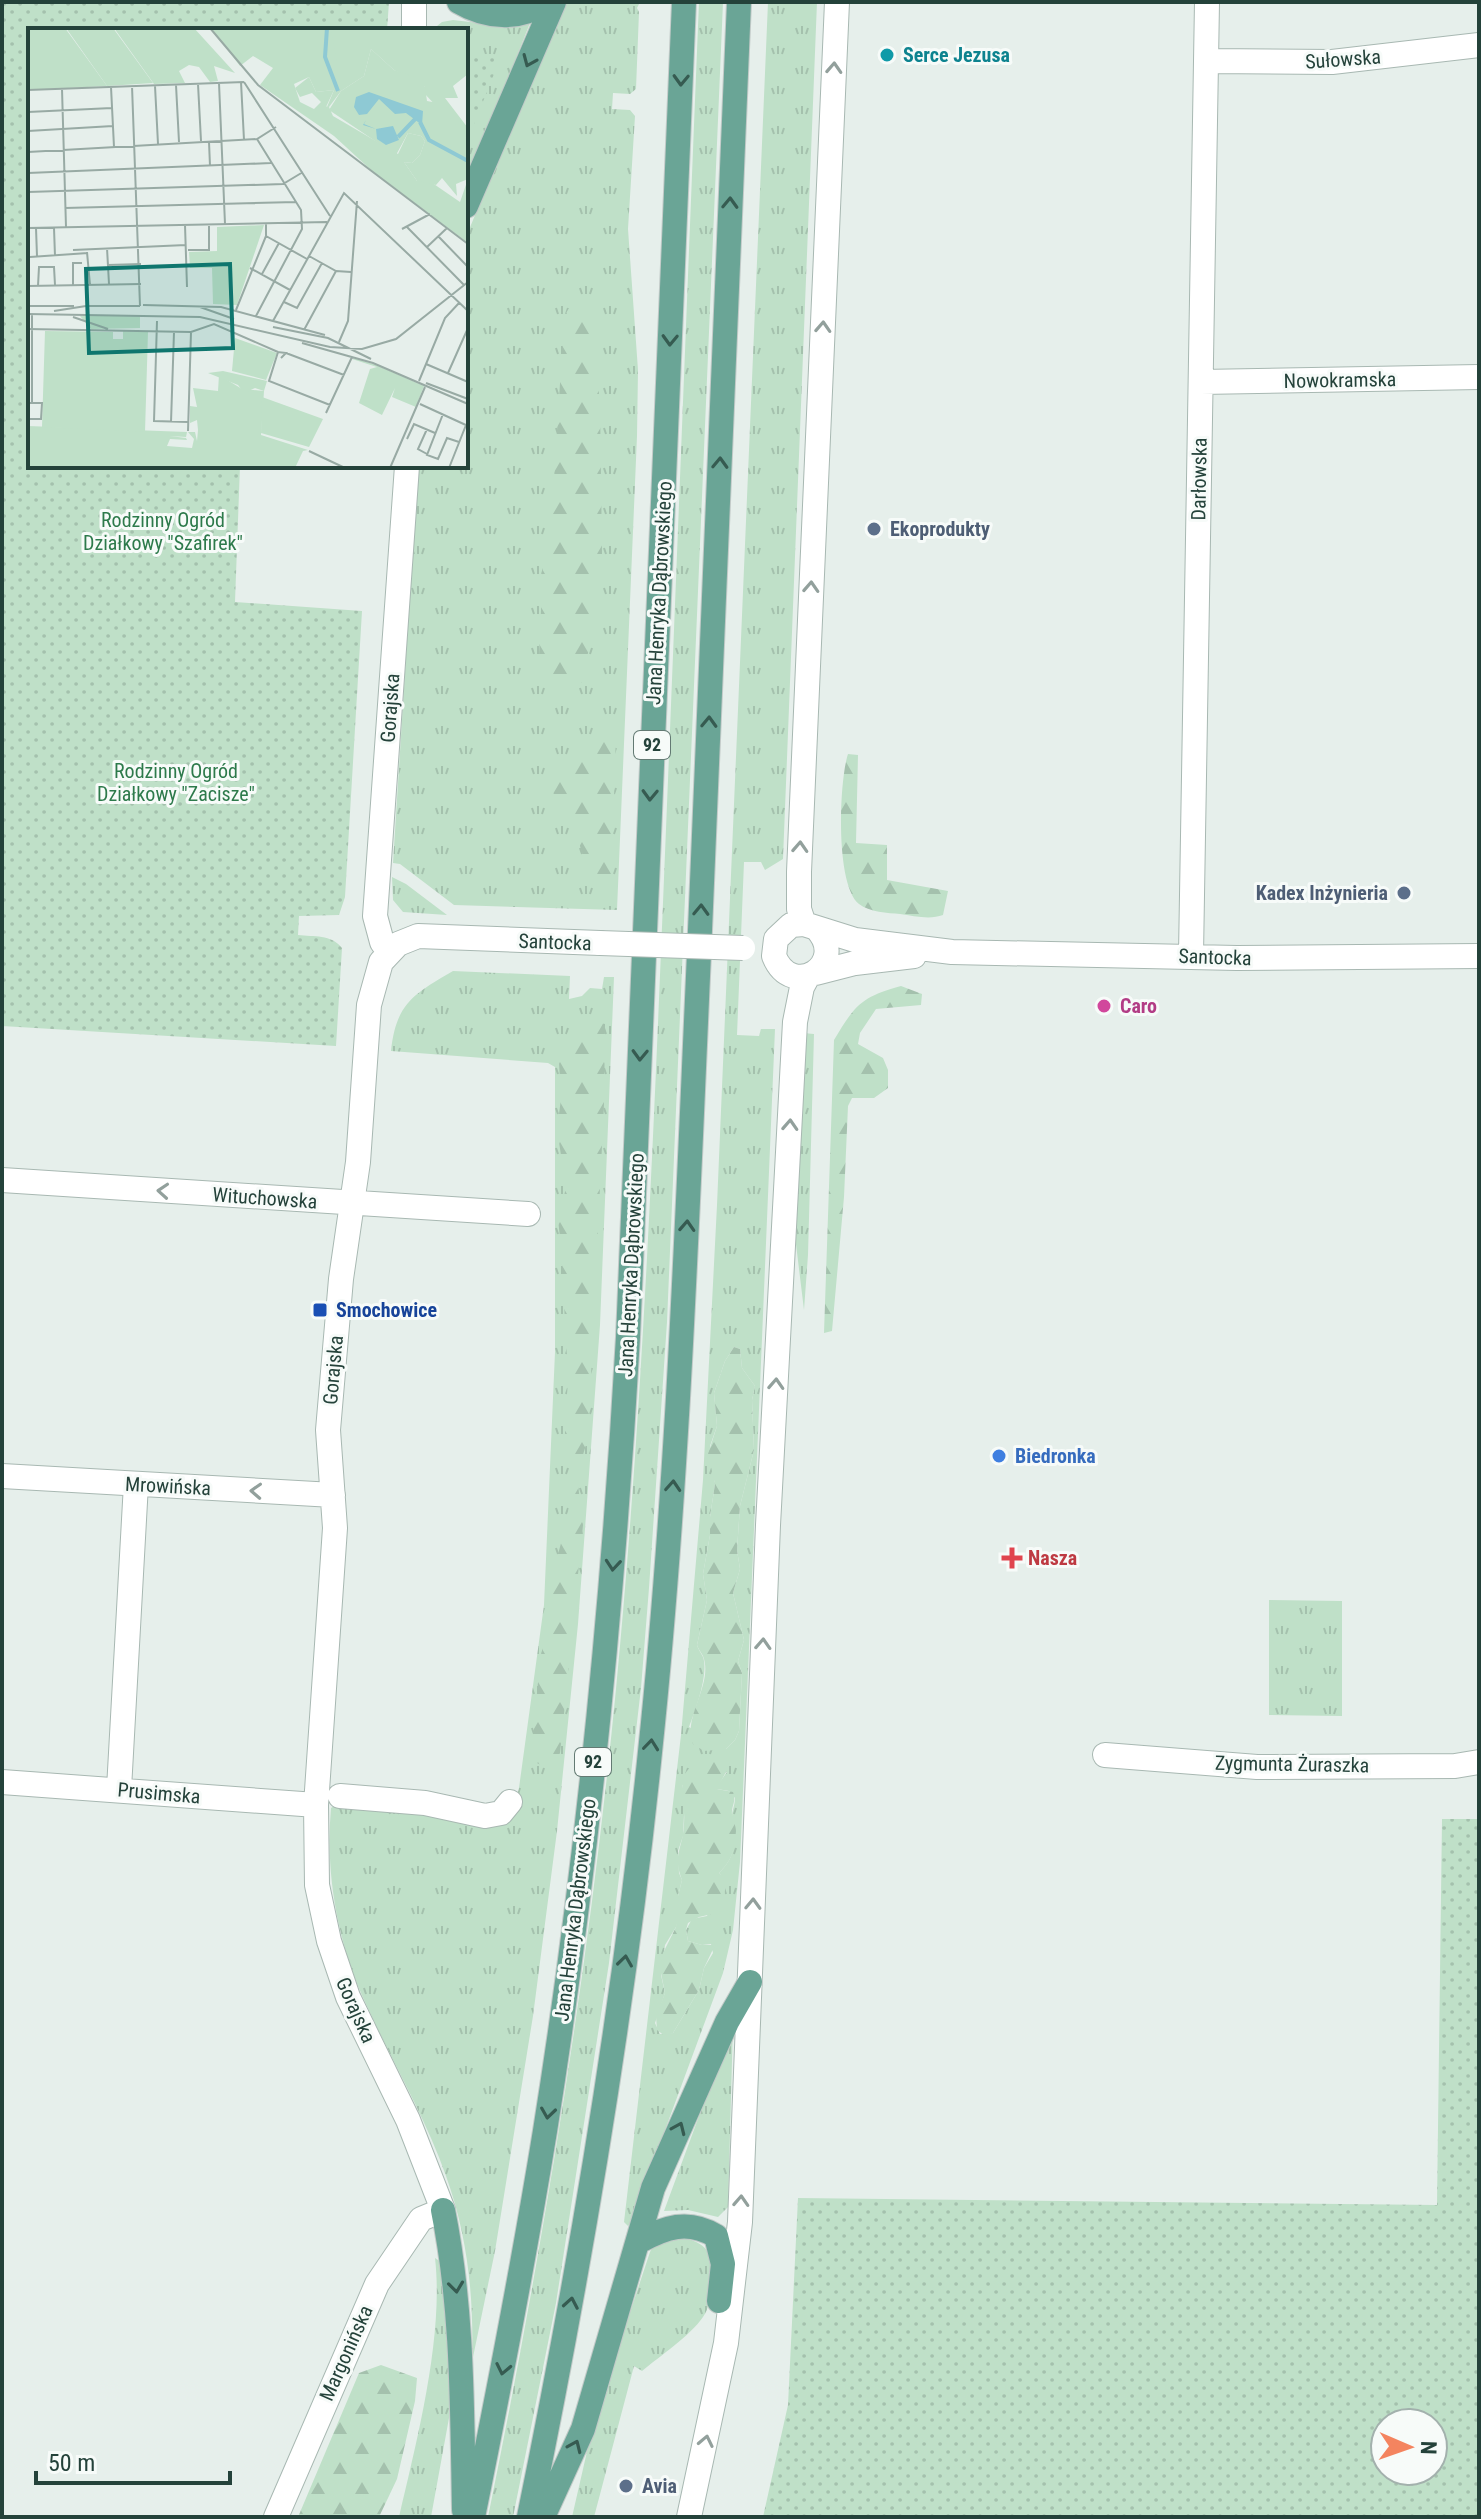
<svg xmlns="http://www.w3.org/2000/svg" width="1481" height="2519" font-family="'Roboto Condensed',sans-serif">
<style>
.grass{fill:url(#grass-tufts);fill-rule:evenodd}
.forest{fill:url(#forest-firs)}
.garden{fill:url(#garden-dots);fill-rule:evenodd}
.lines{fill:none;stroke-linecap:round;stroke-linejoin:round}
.minor-casing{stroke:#a8b8b2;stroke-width:26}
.major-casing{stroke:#c2cac8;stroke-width:26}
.minor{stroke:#fff;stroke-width:24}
.major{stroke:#6aa596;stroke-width:24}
.minor-bridge-casing{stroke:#a8b8b2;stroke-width:26;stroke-linecap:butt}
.minor-bridge{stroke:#fff;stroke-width:24}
.oneway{stroke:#365b51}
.oneway2{stroke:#92a09c}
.culture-dot{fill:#0f9aa8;stroke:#f7fbf9;stroke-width:3}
.service-dot{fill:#5c6f8a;stroke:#f7fbf9;stroke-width:3}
.hotel-dot{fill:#d1479c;stroke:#f7fbf9;stroke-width:3}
.transit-dot{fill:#1a4fb4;stroke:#f7fbf9;stroke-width:3}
.shop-dot{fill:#3f7fe0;stroke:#f7fbf9;stroke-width:3}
.health-dot{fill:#e0444e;stroke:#f7fbf9;stroke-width:3}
.labels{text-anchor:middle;stroke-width:6;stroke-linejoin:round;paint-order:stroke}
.shield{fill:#f7fbf9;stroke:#637a73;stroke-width:2}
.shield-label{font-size:18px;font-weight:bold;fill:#24423a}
.culture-label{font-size:20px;font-weight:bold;fill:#0d838f;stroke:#f7fbf9;text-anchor:start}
.street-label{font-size:20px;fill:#24423a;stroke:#f7fbf9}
.park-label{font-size:20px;fill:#2d7a4b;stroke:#f7fbf9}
.service-label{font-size:20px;font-weight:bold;fill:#4e5e75;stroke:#f7fbf9;text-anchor:start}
.hotel-label{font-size:20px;font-weight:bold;fill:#b23c85;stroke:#f7fbf9;text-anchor:start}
.transit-label{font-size:20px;font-weight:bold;fill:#164399;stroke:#f7fbf9;text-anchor:start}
.shop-label{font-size:20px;font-weight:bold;fill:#366cbe;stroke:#f7fbf9;text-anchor:start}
.health-label{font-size:20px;font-weight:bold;fill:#be3a42;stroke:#f7fbf9;text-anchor:start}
.inset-river{fill:none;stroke:#8ec9d4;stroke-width:4}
.inset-road{fill:none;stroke:#98aaa4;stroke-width:2}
.view{fill:#0f766e;fill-opacity:0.15;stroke:#0f766e;stroke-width:4}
.inset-edge{fill:none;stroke:#24423a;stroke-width:4}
</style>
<defs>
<pattern id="grass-tufts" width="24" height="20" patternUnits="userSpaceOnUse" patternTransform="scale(2)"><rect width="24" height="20" fill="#bfe0c8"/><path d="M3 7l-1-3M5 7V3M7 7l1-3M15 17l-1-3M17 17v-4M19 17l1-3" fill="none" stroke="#a4c1ad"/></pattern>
<pattern id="forest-firs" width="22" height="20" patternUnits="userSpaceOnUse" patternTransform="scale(2)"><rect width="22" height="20" fill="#bfe0c8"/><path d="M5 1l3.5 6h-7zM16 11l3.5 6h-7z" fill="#a4c1ad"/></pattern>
<pattern id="garden-dots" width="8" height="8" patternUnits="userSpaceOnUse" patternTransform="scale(2)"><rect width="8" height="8" fill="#bfe0c8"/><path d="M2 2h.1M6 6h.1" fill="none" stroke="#a4c1ad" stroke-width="1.8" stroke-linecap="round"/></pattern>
</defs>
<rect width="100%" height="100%" fill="#e6efeb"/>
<!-- grass -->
<path class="grass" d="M 563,2 L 640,2 L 637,8 L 639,12 L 636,89 L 630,94 L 613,93 L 612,109 L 630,110 L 635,116 L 628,229 L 638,370 L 637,436 L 617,910 L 454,905 L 400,864 L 393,863 L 418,466 L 466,466 L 466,237 Z
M 699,2 L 723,2 L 667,1322 L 649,1588 L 641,1688 L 609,1963 L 556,2303 L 513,2517 L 488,2517 C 544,2243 589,1968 616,1689 C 642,1419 653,1148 664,878 C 676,586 687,294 699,2 Z
M 768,2 L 817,2 L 783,859 L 765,870 L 761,862 L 744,862 L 737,1035 L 759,1036 L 761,1029 L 775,1029 L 740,1862 L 733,1930 L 723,1973 L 631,2222 L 628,2226 L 624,2222 L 681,1735 L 703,1480 L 717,1205 ZM 734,1347 L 740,1349 L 742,1368 L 755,1386 L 752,1400 L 754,1450 L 740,1506 L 737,1550 L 740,1569 L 733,1593 L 744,1640 L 738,1661 L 742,1673 L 739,1731 L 735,1740 L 726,1749 L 689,1727 C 695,1711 709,1674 703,1657 C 701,1653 698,1649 697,1645 L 707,1600 L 703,1574 L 710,1535 L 710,1517 L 715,1484 L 710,1446 L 717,1426 L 714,1393 L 725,1361 ZM 727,1772 L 717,1786 L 717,1789 L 729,1791 L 735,1798 C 735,1805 732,1810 732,1817 C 731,1843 740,1852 719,1873 L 721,1875 L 707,1916 L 692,1919 L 686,1930 L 688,1941 L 702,1945 L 711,1944 L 713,1953 L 704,1968 L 699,1990 L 673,2033 L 660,2034 L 655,2023 L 665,1993 L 661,1975 L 665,1945 L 676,1927 L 679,1916 L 678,1896 L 682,1880 L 679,1873 L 678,1851 L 683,1836 L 685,1795 L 682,1785 Z
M 453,20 L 487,24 L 530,23 L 466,184 L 466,30 L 432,30 L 442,22 Z
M 392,877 L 406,884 L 447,915 L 403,912 L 393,900 Z
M 453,971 L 570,976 L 569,999 L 582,996 L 590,988 L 602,989 L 604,977 L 614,977 L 600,1325 L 578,1624 L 557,1831 L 533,2016 L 495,2251 L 472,2362 C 474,2298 468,2237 446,2176 C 425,2116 392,2062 366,2004 C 338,1944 325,1875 331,1808 L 334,1806 L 490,1822 L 516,1799 L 519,1788 L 544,1605 L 555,1352 L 555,1067 L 548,1063 L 391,1051 C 396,1003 414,994 453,971 Z
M 803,1033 L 814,1034 L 808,1255 L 804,1310 L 795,1236 Z
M 1269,1600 L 1342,1601 L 1342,1716 L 1269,1715 Z
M 733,2024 L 728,2207 L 718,2217 L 688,2210 L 664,2211 Z
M 676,2236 C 712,2243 714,2255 711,2288 C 710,2298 709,2309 703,2317 C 690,2336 660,2356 642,2371 L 634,2366 L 594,2517 L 572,2517 L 594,2421 L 650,2252 L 652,2248 Z
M 435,2258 L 444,2264 L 451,2393 L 449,2418 L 431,2517 L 399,2517 C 417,2440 444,2336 435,2258 Z"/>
<!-- forest -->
<path class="forest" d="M 587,301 L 591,302 L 595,319 L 594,349 L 600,403 L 602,554 L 584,681 L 574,687 L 565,688 L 552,680 L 540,662 L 539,657 L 543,563 L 552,512 L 564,319 C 568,306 574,302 587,301 Z
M 612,732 L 616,733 L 611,893 L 601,892 C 586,871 580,846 573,822 C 569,808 555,800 552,790 C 546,765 593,738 612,732 Z
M 848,754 L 858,755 L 856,843 L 887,845 L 887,880 L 948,891 L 943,915 C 930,920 914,916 900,914 C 888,913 869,912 859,904 C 835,885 839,781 848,754 Z
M 901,986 L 922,994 L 921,1005 L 876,1009 L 860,1033 L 858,1044 L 883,1058 L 888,1070 L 888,1088 L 874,1098 L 852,1098 L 848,1106 L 844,1197 L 832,1331 L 824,1333 L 834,1040 C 855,1005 861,997 901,986 Z
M 587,1020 L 605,1024 L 604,1104 L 588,1438 L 582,1458 L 578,1485 L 583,1525 L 560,1753 L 556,1761 L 541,1765 L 531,1760 L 539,1671 L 555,1565 L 568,1518 L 569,1502 L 571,1467 L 565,1433 L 568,1378 L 561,1247 L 558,1219 L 566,1188 L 557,1129 L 561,1099 L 559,1062 L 562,1045 L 569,1030 Z
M 734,1347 L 740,1349 L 742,1368 L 755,1386 L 752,1400 L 754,1450 L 740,1506 L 737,1550 L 740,1569 L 733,1593 L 744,1640 L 738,1661 L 742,1673 L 739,1731 L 735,1740 L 726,1749 L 704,1751 L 693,1744 C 682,1717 714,1684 703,1656 C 701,1652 698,1649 697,1645 L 707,1600 L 703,1574 L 710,1535 L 710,1517 L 715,1484 L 708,1454 L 717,1426 L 714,1393 L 725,1361 Z
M 719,1758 L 728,1768 L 717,1789 L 733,1792 C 736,1801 733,1803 732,1811 C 731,1818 736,1824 736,1831 C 734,1851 733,1859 719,1873 L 726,1879 L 724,1901 L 716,1913 L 699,1917 L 688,1923 L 686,1930 L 688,1941 L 702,1945 L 715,1945 L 704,1968 L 699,1990 L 673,2033 L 665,2036 L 657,2030 L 656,2016 L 665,1993 L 660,1968 L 662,1955 L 676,1927 L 678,1896 L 682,1880 C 672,1854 683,1849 684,1824 C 685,1808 682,1794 682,1779 C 690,1763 703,1758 719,1758 Z
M 381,2365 L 417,2378 L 415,2401 L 397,2479 L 379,2517 L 298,2517 L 359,2373 Z"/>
<!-- garden -->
<path class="garden" d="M 2,2 L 389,2 L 387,30 L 30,30 L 30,466 L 240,466 L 235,602 L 362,611 L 345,897 L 339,915 L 299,916 L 298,935 C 314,937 331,934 342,948 L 336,1046 L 2,1026 Z
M 466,53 L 498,55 L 498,64 L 466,144 Z
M 1442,1819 L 1479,1819 L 1479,2517 L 763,2517 L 788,2405 L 798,2198 L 1437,2205 ZM 1385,2423 L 1433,2423 L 1433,2471 L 1385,2471 Z"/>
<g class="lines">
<defs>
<path id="minor" d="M 414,30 L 414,2
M 1206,61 L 1332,62 L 1479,45
M 1201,382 L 1479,377
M 804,924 L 799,909 L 799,872 L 837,2
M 817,929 C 849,964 792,1001 774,956 L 776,939 L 791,925 L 804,924 L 855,940 L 952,952 L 1237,958 L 1479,956
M 389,952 L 382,942 L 375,916 L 407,466
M 1191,955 L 1207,2
M 816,973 L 855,963 L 914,956
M 2,1180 L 528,1214
M 2,1476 L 333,1495
M 1105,1755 L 1257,1767 L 1455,1766 L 1479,1762
M 2,1782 L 316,1805
M 119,1789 L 136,1484
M 340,1796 L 425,1803 L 485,1816 L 501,1813 L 510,1802
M 276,2517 L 377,2284 L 421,2219 L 443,2210 L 408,2120 L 348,1997 L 329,1941 L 317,1885 L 316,1805 L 335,1528 L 328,1430 L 341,1279 L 358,1162 L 369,1005 L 381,962 L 398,944 L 418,936 L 600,943
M 689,2517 L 726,2343 L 740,2222 L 768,1525 L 795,1022 L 802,987 L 808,976"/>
<path id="major" d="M 459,2 C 486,18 519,21 545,2
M 466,206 L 554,2
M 443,2210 C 463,2309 462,2409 464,2510
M 638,2242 C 665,2227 688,2219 716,2236 L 723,2264 L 719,2301
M 473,2517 C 499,2389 524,2260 545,2131 C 587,1868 613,1603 628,1337 L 684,2
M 529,2517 C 581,2264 624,2009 650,1752 C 678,1487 687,1220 699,954 C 712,636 726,319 739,2
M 543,2517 L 583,2429 L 653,2188 L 727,2022 L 750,1982"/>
</defs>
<!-- minor casing -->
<use href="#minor" class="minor-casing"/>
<!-- major casing -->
<use href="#major" class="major-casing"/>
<!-- minor -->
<use href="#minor" class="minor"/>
<!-- major -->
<use href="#major" class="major"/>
<defs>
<path id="minor-bridge" d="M 600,943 L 743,948"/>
</defs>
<!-- minor-bridge casing -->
<use href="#minor-bridge" class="minor-bridge-casing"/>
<!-- minor-bridge -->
<use href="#minor-bridge" class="minor-bridge"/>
</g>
<!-- one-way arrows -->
<defs><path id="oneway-chevron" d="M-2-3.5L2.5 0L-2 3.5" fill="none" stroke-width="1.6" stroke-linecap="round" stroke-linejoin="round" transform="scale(2)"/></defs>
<g class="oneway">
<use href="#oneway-chevron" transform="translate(529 61) rotate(113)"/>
<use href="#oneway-chevron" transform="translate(681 80) rotate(92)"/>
<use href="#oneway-chevron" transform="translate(730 203) rotate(-88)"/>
<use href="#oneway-chevron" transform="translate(670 340) rotate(92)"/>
<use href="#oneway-chevron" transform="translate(720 463) rotate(-88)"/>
<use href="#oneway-chevron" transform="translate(709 722) rotate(-88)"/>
<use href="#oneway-chevron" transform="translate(650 795) rotate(92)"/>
<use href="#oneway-chevron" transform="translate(701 910) rotate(-88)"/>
<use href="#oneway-chevron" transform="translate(640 1055) rotate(92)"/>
<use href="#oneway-chevron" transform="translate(687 1226) rotate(-87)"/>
<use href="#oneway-chevron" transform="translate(673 1486) rotate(-86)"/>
<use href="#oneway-chevron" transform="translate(613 1565) rotate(95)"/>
<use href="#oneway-chevron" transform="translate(651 1745) rotate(-84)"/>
<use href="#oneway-chevron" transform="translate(625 1961) rotate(-82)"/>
<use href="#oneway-chevron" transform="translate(548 2113) rotate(98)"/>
<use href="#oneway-chevron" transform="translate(679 2128) rotate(-66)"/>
<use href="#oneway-chevron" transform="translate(456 2287) rotate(83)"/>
<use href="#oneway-chevron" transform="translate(571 2303) rotate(-80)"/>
<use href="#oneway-chevron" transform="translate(503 2369) rotate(102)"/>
<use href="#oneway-chevron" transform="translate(575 2446) rotate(-66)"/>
</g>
<g class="oneway2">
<use href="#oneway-chevron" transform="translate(834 68) rotate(-87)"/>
<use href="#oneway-chevron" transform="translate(823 327) rotate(-87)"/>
<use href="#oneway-chevron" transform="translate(811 587) rotate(-87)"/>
<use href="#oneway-chevron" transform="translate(800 847) rotate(-87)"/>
<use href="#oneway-chevron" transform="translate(790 1125) rotate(-87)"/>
<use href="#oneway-chevron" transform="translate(163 1191) rotate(-176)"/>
<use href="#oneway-chevron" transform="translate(776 1384) rotate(-87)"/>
<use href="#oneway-chevron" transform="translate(256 1491) rotate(-177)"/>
<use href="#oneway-chevron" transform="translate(763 1644) rotate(-87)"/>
<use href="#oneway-chevron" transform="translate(753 1904) rotate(-88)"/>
<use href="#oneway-chevron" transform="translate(741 2201) rotate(-87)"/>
<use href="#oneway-chevron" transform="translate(706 2441) rotate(-78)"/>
</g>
<!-- markers -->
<circle class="culture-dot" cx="887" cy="55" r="8"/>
<g class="service-dot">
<circle cx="874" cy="529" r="8"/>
<circle cx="1404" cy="893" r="8"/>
<circle cx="626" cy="2486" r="8"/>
</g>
<circle class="hotel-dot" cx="1104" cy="1006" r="8"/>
<rect class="transit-dot" x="312" y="1302" width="16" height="16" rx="4"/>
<circle class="shop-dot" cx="999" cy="1456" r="8"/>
<path class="health-dot" d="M1008 1546h8v8h8v8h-8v8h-8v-8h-8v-8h8z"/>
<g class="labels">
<!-- shield labels -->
<g class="shield">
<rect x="634" y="731" width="36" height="28" rx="6"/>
<rect x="575" y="1748" width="36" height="28" rx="6"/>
</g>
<g class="shield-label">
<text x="652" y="751">92</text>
<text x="593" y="1768">92</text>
</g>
<!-- culture labels -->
<g class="culture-label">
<text x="903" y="62">Serce Jezusa</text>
</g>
<!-- street labels -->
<g class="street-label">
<text transform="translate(1343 59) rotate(-4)" y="7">Sułowska</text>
<text transform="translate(1340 380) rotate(-1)" y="7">Nowokramska</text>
<text transform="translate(1199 479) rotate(-89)" y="7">Darłowska</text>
<text transform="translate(659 593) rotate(-87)" y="7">Jana Henryka Dąbrowskiego</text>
<text transform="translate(390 708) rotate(-86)" y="7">Gorajska</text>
<text transform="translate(555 942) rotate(2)" y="7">Santocka</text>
<text transform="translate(1215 957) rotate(2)" y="7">Santocka</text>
<text transform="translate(265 1198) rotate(4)" y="7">Wituchowska</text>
<text transform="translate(631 1265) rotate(-87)" y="7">Jana Henryka Dąbrowskiego</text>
<text transform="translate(333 1370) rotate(-85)" y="7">Gorajska</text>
<text transform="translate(168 1486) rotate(3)" y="7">Mrowińska</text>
<text transform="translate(1292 1764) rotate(1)" y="7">Zygmunta Żuraszka</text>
<text transform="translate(159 1793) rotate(5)" y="7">Prusimska</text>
<text transform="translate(575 1910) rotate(-83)" y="7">Jana Henryka Dąbrowskiego</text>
<text transform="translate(356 2010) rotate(66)" y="7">Gorajska</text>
<text transform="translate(346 2353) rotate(-66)" y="7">Margonińska</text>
</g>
<!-- park labels -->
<g class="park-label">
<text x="163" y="527">Rodzinny Ogród<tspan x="163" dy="23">Działkowy "Szafirek"</tspan></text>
<text x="176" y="778">Rodzinny Ogród<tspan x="176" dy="23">Działkowy "Zacisze"</tspan></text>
</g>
<!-- service labels -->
<g class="service-label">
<text x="890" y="536">Ekoprodukty</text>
<text x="1388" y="900" text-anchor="end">Kadex Inżynieria</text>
<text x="642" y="2493">Avia</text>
</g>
<!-- hotel labels -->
<g class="hotel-label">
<text x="1120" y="1013">Caro</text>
</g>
<!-- transit labels -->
<g class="transit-label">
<text x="336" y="1317">Smochowice</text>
</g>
<!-- shop labels -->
<g class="shop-label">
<text x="1015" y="1463">Biedronka</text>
</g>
<!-- health labels -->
<g class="health-label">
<text x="1028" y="1565">Nasza</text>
</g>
</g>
<!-- overview -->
<g transform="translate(28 28)">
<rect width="440" height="440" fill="#e6efeb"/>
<path d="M 281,49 L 288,64 L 306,62 L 298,79 L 284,65 L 272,69 L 267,60 ZM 52,288 L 112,288 L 112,300 L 63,301 ZM 324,331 L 329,331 L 348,337 L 396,358 L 385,386 L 388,379 L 364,369 L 367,360 L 354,387 L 331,375 L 342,341 L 349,339 ZM 191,347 L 214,361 L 236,363 L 233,407 L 280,422 L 275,423 L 267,440 L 0,440 L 0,398 L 159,404 L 158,409 L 142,408 L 158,410 L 159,412 L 142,411 L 139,418 L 164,420 L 166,411 L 160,404 L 167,404 L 169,413 L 170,402 L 169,392 L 162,395 L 162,378 L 169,379 L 165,360 L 190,363 Z" fill="#bfe0c8"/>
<path d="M 0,0 L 37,0 L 79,58 L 0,62 ZM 86,0 L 166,0 L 207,45 L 186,38 L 190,53 L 182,54 L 171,39 L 161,37 L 151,43 L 157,55 L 126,56 ZM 183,0 L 440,0 L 440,46 L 425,58 L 430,70 L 417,70 L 440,100 L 440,112 L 396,65 L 397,59 L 366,42 L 343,21 L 336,48 L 313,63 L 301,79 L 305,88 L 370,126 L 380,105 L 393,108 L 397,113 L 392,127 L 384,135 L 376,134 L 389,153 L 400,152 L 432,174 L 440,151 L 440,215 L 343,142 L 306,108 L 232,57 L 245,40 L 225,28 L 212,38 ZM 281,49 L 288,64 L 306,62 L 299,79 L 294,73 L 286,81 L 272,74 L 266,56 ZM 195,343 L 239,353 L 236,363 L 227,360 L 216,365 L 210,357 L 180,345 ZM 234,369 L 295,391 L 281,419 L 233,405 Z" fill="#bfe0c8" fill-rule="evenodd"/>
<path d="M 292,0 L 303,0 L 309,32 L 304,42 L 286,42 L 265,55 L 263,45 L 273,46 L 285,35 ZM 343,21 L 366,42 L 386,49 L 397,59 L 399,73 L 410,75 L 440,112 L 440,151 L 428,156 L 429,168 L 414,150 L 408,157 L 389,153 L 376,134 L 384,135 L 392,127 L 397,113 L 393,108 L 380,105 L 368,127 L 301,82 L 313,63 L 336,48 Z" fill="#bfe0c8"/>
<path d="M 38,0 L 85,0 L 125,55 L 79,58 ZM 236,197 L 209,277 L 185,276 L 184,240 L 162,240 L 161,224 L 189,223 L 189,199 ZM 17,303 L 85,304 L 85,311 L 95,311 L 95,303 L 120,304 L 117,404 L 14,399 Z" fill="#bfe0c8"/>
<path d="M 207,310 L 249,325 L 238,352 L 204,343 Z" fill="#bfe0c8"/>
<path d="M 341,64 L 395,83 L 394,97 L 378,85 L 367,86 L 351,71 L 339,86 L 331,87 L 326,79 L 328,69 ZM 338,92 L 336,96 L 348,101 L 365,98 L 371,112 L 358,117 L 349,111 L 348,101 L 335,97 Z" fill="#8ec9d4"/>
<path class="inset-river" d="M 299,0 L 297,29 L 310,63M 392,94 L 401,112 L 440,133M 370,109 L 390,88"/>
<path class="inset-road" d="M 182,0 L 230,57 L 440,216M 213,54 L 216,112M 216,54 L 302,188M 191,55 L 197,196M 170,56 L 173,113M 148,57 L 151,114M 104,58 L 112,278M 127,58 L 130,116M 83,59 L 86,119M 34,61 L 38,199M 0,62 L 216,54M 0,84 L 84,80M 0,103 L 85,98M 181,114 L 182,138M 0,124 L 229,111 L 248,99M 0,145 L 243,135M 0,164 L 255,156 L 275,144M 37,180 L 268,174M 157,197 L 159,259M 378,198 L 436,257M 0,200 L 299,194M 8,200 L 9,228M 26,200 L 27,228M 374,201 L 402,186M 238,208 L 279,231M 410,208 L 440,239M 399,219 L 419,200M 79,220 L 81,256M 45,222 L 158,217M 160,222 L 181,222 L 181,196M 59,224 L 62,257M 281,228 L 308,243 L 323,244M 2,229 L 60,225M 80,237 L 113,236M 222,240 L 262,262M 234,246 L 251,215M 45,257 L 45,235 L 54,235M 0,258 L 113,256M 10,258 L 11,239 L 26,239 L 27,257M 256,274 L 269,280 L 294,235M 115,277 L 193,279 L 297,307M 0,278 L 46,278M 58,278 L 112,278M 172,279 L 206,291M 208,282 L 238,208 L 238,195M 26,283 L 58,278M 0,286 L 172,289 L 302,319 L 334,321 L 368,311 L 440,254M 4,286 L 4,375M 228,288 L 274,201 L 273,182 L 229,111M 45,289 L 80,301M 129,293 L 126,393 L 160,394M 245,293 L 316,165 L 440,283M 245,299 L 300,310 L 343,331M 0,301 L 163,304 L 186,296 L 250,324M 276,302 L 308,243M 311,314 L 320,293 L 329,173M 274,315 L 345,335 L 440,376M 258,325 L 316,347M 253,330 L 258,325 L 250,324 L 241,353 L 302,377M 398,336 L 440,354M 420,345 L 440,300M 391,353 L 417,290 L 431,275M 398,355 L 440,371M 0,375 L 14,375 L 13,391 L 0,391M 392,376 L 440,398M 298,385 L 324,329M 415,386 L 399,427 L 410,431 L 419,410 L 431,414M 143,394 L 146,304M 399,401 L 390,421 L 399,426M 160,403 L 163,304M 379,411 L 386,396 L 407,405M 281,423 L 317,440M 362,440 L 397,359M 421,440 L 438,397"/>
<path class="view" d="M 202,236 L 205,320 L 61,325 L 58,241 Z"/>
<rect width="440" height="440" class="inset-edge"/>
</g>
<!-- border -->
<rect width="1481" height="2519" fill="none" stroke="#24423a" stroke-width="8"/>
<!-- north arrow -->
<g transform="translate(1409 2447) rotate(92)"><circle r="38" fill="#f7fbf9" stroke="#a3b1ad" stroke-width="2"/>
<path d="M0-6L14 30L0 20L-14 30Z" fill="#f4845f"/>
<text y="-12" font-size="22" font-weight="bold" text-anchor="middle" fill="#24423a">N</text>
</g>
<!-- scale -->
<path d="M36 2471v12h194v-12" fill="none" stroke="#24423a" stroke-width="4"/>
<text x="48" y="2471" font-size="24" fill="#24423a" stroke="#f7fbf9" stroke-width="6" paint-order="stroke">50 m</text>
</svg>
